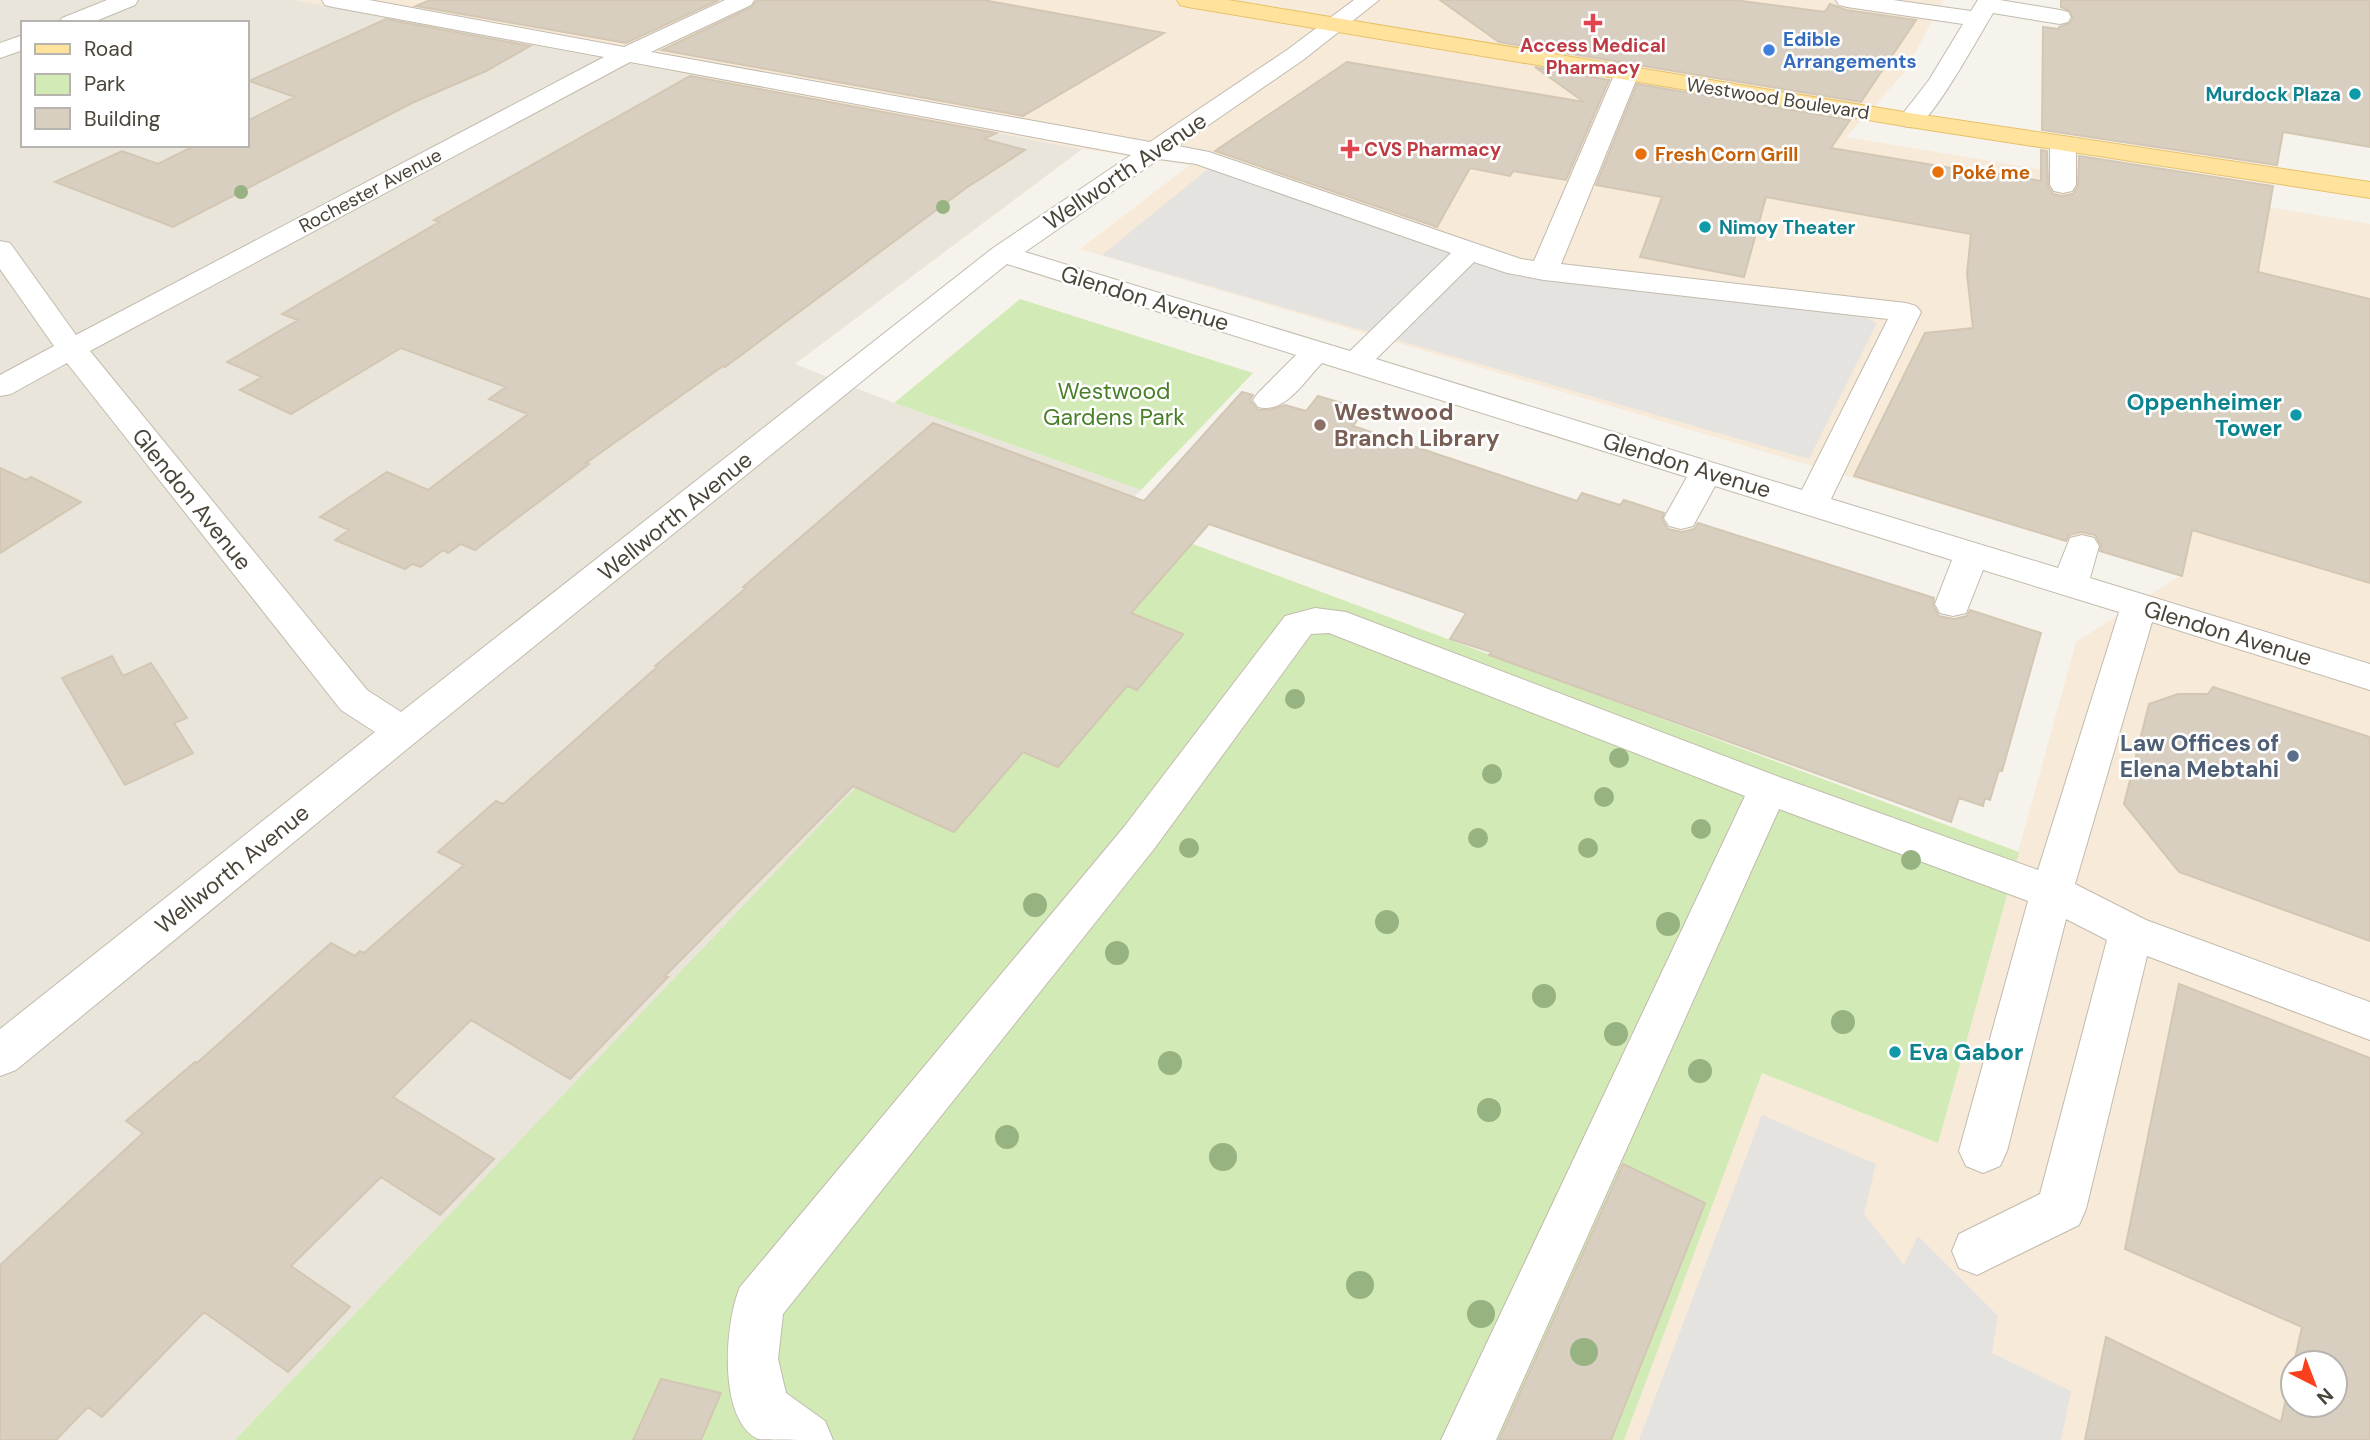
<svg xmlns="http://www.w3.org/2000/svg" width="2370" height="1440" font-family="'DM Sans',sans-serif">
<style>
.residential{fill:#eae5da;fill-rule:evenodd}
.commercial{fill:#f7ead8;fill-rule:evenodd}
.green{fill:#d2eab5}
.parking{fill:#e5e3e0}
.building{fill:#d8cfc1;stroke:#d3c7b4;stroke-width:2}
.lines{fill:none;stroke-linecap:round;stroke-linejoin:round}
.minor-casing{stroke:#c2bbae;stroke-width:2}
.major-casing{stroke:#e6c16a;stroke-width:2}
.minor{fill:#fff;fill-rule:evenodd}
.major{fill:#ffe39c;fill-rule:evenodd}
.tree{fill:#97b381}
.health-dot{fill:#e0444e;stroke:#fff;stroke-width:2.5}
.shop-dot{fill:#3f7fe0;stroke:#fff;stroke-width:2.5}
.culture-dot{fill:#0f9aa8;stroke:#fff;stroke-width:2.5}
.food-dot{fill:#e8710a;stroke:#fff;stroke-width:2.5}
.education-dot{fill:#8d6e63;stroke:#fff;stroke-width:2.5}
.service-dot{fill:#5c6f8a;stroke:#fff;stroke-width:2.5}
.labels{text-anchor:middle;stroke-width:5;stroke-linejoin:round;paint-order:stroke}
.far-shop-label{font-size:19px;font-weight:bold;fill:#366cbe;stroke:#fff;text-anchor:start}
.far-health-label{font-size:19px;font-weight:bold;fill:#be3a42;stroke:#fff}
.far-culture-label{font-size:19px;font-weight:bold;fill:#0d838f;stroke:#fff;text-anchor:end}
.far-street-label{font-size:19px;fill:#4b4439;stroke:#fff}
.far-food-label{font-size:19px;font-weight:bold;fill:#c56008;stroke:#fff;text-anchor:start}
.street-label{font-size:23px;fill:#4b4439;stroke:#fff}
.park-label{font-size:23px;fill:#4a7f2a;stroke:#fff}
.culture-label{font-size:23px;font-weight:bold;fill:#0d838f;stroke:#fff;text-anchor:end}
.education-label{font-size:23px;font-weight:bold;fill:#785e54;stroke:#fff;text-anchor:start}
.service-label{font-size:23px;font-weight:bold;fill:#4e5e75;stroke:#fff;text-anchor:end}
</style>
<rect width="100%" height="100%" fill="#f6f3ec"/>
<!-- residential -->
<path class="residential" d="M 0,0 L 295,0 L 1082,149 L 795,364 L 894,403 L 1141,490 L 235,1440 L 0,1440 ZM 23,23 L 247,23 L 247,145 L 23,145 Z"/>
<!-- commercial -->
<path class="commercial" d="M 295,0 L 1943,0 L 1905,72 L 1846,137 L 2370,224 L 2370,1440 L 1624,1440 L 1762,1073 L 1938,1143 L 2076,642 L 2181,575 L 1080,249 L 1190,165 L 1082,149 ZM 2293,1363 L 2335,1363 L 2335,1405 L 2293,1405 Z"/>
<!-- green -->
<path class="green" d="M 1020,299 L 1253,373 L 1141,490 L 894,403 Z
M 1115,515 L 2019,852 L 1938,1143 L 1762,1073 L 1624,1440 L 235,1440 Z"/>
<!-- parking -->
<path class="parking" d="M 1209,168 L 1511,275 L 1855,312 L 1877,323 L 1809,459 L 1102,255 Z
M 1762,1115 L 1876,1164 L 1864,1214 L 1904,1265 L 1918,1236 L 1998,1316 L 1992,1353 L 2071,1391 L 2061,1440 L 1639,1440 Z"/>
<!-- building -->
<path class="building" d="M 430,0 L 719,0 L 626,43 L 416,6 Z
M 757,0 L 983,0 L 1164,33 L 1023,116 L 662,50 L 752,7 Z
M 1440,0 L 1734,0 L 1825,12 L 1830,4 L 1846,10 L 1916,20 L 1861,102 L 1499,42 Z
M 2061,0 L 2370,0 L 2370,147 L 2283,132 L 2277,165 L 2042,130 L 2043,27 L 2059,29 L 2059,27 L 2070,23 L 2073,18 L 2070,11 L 2061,7 Z
M 386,19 L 530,46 L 486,71 L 414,102 L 173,227 L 55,182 L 122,151 L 158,164 L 196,145 L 247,145 L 247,121 L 295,97 L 249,81 Z
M 1347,62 L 1584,102 L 1535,67 L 1609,80 L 1566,180 L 1513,171 L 1510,176 L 1470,168 L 1437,227 L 1215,151 Z
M 690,76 L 996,133 L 984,139 L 1025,150 L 966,188 L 725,367 L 723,366 L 586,463 L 589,464 L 475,550 L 461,544 L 448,553 L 443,550 L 421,567 L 412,564 L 405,569 L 335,540 L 349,530 L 320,517 L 387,472 L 428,490 L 528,414 L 489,399 L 506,387 L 401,348 L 291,414 L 240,390 L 262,377 L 227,362 L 298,320 L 282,314 L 439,222 L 434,220 Z
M 1637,84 L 1850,120 L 1831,148 L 1981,173 L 1981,171 L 2041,181 L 2041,150 L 2047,151 L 2048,186 L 2053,194 L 2062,196 L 2073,194 L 2078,186 L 2079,156 L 2273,186 L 2258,272 L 2370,299 L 2370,583 L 2192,530 L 2182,576 L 2100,551 L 2101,545 L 2095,535 L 2081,532 L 2069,535 L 2066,541 L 1854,476 L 1925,333 L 1973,328 L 1967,274 L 1971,234 L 1766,197 L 1744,277 L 1640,257 L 1662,197 L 1596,185 Z
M 1242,392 L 1253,395 L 1250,400 L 1258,410 L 1269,410 L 1285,405 L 1306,411 L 1318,396 L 1365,410 L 1353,426 L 1577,501 L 1582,493 L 1620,505 L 1624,500 L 1664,513 L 1662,519 L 1668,529 L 1682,532 L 1694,529 L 1698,523 L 1934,598 L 1933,605 L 1939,616 L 1954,619 L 1967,616 L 1970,610 L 2041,633 L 2002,771 L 1999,770 L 1990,800 L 1985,798 L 1983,806 L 1959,798 L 1951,822 L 1489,655 L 1491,652 L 1450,639 L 1466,613 L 1209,524 L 1131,613 L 1183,634 L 1182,636 L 1137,690 L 1127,686 L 1058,767 L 1023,752 L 954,832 L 853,786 L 665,976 L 668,977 L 570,1079 L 471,1020 L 393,1097 L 494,1159 L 440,1215 L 381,1177 L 291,1266 L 350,1307 L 288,1372 L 204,1312 L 102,1417 L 88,1407 L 56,1440 L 0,1440 L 0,1265 L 143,1133 L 126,1121 L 195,1062 L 197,1063 L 331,943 L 355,956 L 360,951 L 364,953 L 464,865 L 438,852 L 496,801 L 503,804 L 657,667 L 655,666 L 746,588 L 743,587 L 933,423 L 1144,501 Z
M 0,468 L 26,480 L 31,477 L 81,502 L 0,553 Z
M 112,656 L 123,676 L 151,663 L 187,718 L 174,723 L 193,753 L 125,785 L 62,678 Z
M 2213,687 L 2370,737 L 2370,941 L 2179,872 L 2124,804 L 2149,704 L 2178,694 L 2208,694 Z
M 2179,984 L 2370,1058 L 2370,1440 L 2085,1440 L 2106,1337 L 2281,1422 L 2293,1367 L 2293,1405 L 2335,1405 L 2335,1363 L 2294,1363 L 2302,1327 L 2125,1249 Z
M 1623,1164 L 1705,1203 L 1611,1440 L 1499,1440 Z
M 661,1379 L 721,1393 L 701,1440 L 633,1440 Z"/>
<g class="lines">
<defs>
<path id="minor" d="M 107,0 L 138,0 L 135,5 L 91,23 L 59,23 L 62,18 Z
M 322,0 L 369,0 L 624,47 L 725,0 L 754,0 L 751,5 L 651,52 L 1150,142 L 1287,50 L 1354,0 L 1379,0 L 1303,60 L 1178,146 L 1209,152 L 1521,259 L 1534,261 L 1615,73 L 1619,68 L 1635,68 L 1639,73 L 1561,264 L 1906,303 L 1916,306 L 1921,312 L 1831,499 L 2058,568 L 2070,538 L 2082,535 L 2094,538 L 2099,546 L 2090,578 L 2370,664 L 2370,690 L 2152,622 L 2075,884 L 2146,920 L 2370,1002 L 2370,1040 L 2147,956 L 2086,1209 L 2079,1225 L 1977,1275 L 1959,1268 L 1952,1251 L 1959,1234 L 2040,1194 L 2107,940 L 2066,919 L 2007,1151 L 2000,1166 L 1983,1173 L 1966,1166 L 1959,1151 L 2028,901 L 1779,809 L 1496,1440 L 1441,1440 L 1745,796 L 1329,633 L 1311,634 L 1154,849 L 783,1314 L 778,1359 L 786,1393 L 825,1421 L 833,1440 C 818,1440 768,1440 758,1439 C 717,1419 725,1322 740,1287 L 1124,827 L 1285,616 L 1315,608 L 1346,612 L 1782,778 L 2038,870 L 2119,612 L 1983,570 L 1966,613 L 1953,616 L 1940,613 L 1935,604 L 1952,560 L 1715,486 L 1693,526 L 1681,529 L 1669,526 L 1664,518 L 1687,477 L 1322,363 C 1304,381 1286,414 1258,407 L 1253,400 L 1258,393 L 1296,355 L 1007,264 L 417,741 L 16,1070 L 0,1076 L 0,1029 L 375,732 L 341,710 L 67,363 L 11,394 L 0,396 L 0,375 L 54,346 L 0,269 L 0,241 L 10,243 L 76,335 L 604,57 L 333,7 L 325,5 ZM 630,62 L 1131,155 L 993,248 L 401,712 L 367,690 L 90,351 ZM 1159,159 L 1196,164 L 1451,253 L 1350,351 L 1025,252 ZM 1474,262 L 1507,273 L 1544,280 L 1888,319 L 1802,490 L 1376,359 Z
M 1836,0 L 1893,0 L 1971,11 L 1978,0 L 2000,0 L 2060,10 L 2068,12 L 2071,17 L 2068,22 L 2060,24 L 1993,13 C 1980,34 1935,117 1917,126 C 1912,128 1906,127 1901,125 L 1898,120 L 1929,80 L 1963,24 L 1847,7 L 1839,5 Z
M 23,35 L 23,50 L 0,58 L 0,43 Z
M 2063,136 L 2072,139 L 2076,144 L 2076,185 L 2072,191 L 2063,193 L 2054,191 L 2050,185 L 2050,144 L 2054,139 Z"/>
<path id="major" d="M 1177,0 L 1228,0 L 1910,113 L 2370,182 L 2370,198 L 1910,127 L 1188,7 L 1180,5 Z"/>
</defs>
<!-- minor casing -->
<use href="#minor" class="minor-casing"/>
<!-- major casing -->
<use href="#major" class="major-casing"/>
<!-- minor -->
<use href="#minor" class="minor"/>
<!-- major -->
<use href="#major" class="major"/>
</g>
<!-- trees -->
<g class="tree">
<circle cx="241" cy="192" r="7"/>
<circle cx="943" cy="207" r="7"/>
<circle cx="1295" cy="699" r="10"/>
<circle cx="1619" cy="758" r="10"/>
<circle cx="1492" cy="774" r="10"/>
<circle cx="1604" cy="797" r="10"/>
<circle cx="1701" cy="829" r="10"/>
<circle cx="1478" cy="838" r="10"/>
<circle cx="1189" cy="848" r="10"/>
<circle cx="1588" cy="848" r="10"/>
<circle cx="1911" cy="860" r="10"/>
<circle cx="1035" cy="905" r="12"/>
<circle cx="1387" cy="922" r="12"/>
<circle cx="1668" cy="924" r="12"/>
<circle cx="1117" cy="953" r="12"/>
<circle cx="1544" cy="996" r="12"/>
<circle cx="1843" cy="1022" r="12"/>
<circle cx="1616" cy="1034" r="12"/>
<circle cx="1170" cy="1063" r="12"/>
<circle cx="1700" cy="1071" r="12"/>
<circle cx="1489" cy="1110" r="12"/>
<circle cx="1007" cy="1137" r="12"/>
<circle cx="1223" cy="1157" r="14"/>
<circle cx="1360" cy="1285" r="14"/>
<circle cx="1481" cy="1314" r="14"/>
<circle cx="1584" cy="1352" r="14"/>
</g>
<!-- markers -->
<g class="health-dot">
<path d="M1589.5 12.5h7v7h7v7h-7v7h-7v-7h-7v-7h7z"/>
<path d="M1346.5 138.5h7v7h7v7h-7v7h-7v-7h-7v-7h7z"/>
</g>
<circle class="shop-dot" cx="1769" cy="50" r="7"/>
<g class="culture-dot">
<circle cx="2355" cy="94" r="7"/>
<circle cx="1705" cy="227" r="7"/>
<circle cx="2296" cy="415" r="7"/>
<circle cx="1895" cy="1052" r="7"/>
</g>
<g class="food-dot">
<circle cx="1641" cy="154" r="7"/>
<circle cx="1938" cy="172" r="7"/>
</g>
<circle class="education-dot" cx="1320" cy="425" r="7"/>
<circle class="service-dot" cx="2293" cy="756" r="7"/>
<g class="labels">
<!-- far-shop labels -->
<g class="far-shop-label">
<text x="1783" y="46">Edible<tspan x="1783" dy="22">Arrangements</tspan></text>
</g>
<!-- far-health labels -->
<g class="far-health-label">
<text x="1593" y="52">Access Medical<tspan x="1593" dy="22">Pharmacy</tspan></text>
<text x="1364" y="156" text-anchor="start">CVS Pharmacy</text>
</g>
<!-- far-culture labels -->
<g class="far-culture-label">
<text x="2341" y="101">Murdock Plaza</text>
<text x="1719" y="234" text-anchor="start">Nimoy Theater</text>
</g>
<!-- far-street labels -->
<g class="far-street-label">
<text transform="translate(1778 98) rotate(9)" y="7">Westwood Boulevard</text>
<text transform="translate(370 190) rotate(-28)" y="7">Rochester Avenue</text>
</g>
<!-- far-food labels -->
<g class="far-food-label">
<text x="1655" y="161">Fresh Corn Grill</text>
<text x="1952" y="179">Poké me</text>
</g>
<!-- street labels -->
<g class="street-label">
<text transform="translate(1125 171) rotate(-34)" y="8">Wellworth Avenue</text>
<text transform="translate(1145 298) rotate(17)" y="8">Glendon Avenue</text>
<text transform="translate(1687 465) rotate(17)" y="8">Glendon Avenue</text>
<text transform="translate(192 499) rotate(51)" y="8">Glendon Avenue</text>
<text transform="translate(675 516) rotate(-39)" y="8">Wellworth Avenue</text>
<text transform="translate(2228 633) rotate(17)" y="8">Glendon Avenue</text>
<text transform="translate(232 869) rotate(-39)" y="8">Wellworth Avenue</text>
</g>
<!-- park labels -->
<g class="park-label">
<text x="1114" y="399">Westwood<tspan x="1114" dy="26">Gardens Park</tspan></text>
</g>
<!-- culture labels -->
<g class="culture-label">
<text x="2282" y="410">Oppenheimer<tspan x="2282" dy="26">Tower</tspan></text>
<text x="1909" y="1060" text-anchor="start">Eva Gabor</text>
</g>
<!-- education labels -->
<g class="education-label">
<text x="1334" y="420">Westwood<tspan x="1334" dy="26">Branch Library</tspan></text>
</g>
<!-- service labels -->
<g class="service-label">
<text x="2279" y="751">Law Offices of<tspan x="2279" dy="26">Elena Mebtahi</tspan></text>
</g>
</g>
<!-- legend -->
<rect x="21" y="21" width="228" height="126" fill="#ffffff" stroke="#b7b4b0" stroke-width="2"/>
<rect x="35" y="44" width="35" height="10" fill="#ffe39c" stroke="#b7b4b0" stroke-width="2"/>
<text x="84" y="56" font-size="21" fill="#4b4439">Road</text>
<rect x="35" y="74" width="35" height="21" fill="#d2eab5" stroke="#b7b4b0" stroke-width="2"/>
<text x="84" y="91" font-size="21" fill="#4b4439">Park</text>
<rect x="35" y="108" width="35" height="21" fill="#d8cfc1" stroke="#b7b4b0" stroke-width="2"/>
<text x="84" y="126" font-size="21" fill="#4b4439">Building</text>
<!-- north arrow -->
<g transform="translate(2314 1384) rotate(138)"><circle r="33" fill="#ffffff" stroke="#b7b4b0" stroke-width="2"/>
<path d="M0-5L12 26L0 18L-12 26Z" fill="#fc3f1d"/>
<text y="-10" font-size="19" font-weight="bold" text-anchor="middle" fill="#4b4439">N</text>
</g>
</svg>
